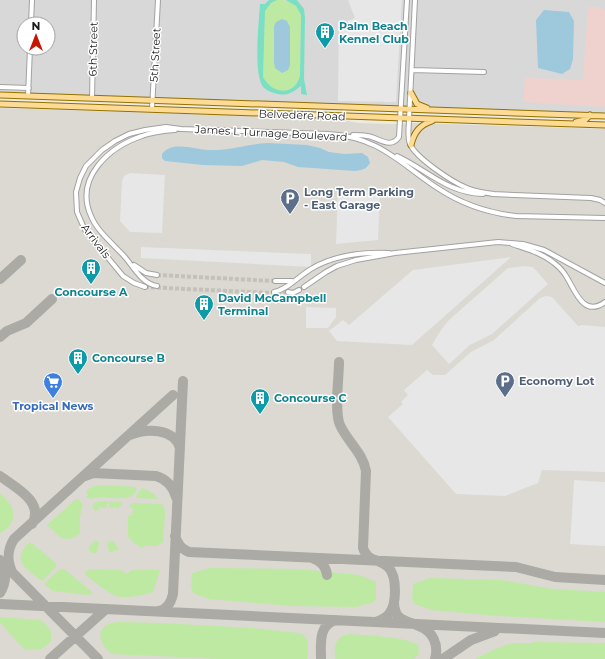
<svg xmlns="http://www.w3.org/2000/svg" width="605" height="659" font-family="Montserrat,sans-serif">
<style>
.residential{fill:#d9d8d8;fill-rule:evenodd}
.commercial{fill:#efd2ce}
.airport{fill:#dbd9d2}
.grass{fill:#bee9a3}
.pitch{fill:#7bdfc3}
.parking{fill:#e7e7e7}
.water{fill:#9ec8dc}
.lines{fill:none;stroke-linecap:round;stroke-linejoin:round}
.taxiway{stroke:#abaaa4;stroke-width:10}
.minor-tunnel{stroke:#c3c1b9;stroke-width:4;stroke-dasharray:4 2;stroke-linecap:butt}
.minor-casing{stroke:#a2a2a2;stroke-width:6}
.major-casing{stroke:#927100;stroke-width:7}
.minor{stroke:#fff;stroke-width:4}
.major{stroke:#fddb94;stroke-width:5}
.labels{text-anchor:middle;stroke-width:3;stroke-linejoin:round;paint-order:stroke}
.culture-label{font-size:11px;font-weight:bold;fill:#0d838f;stroke:#fff;text-anchor:start}
.street-label{font-size:11px;fill:#1b1b1b;stroke:#fff}
.service-label{font-size:11px;font-weight:bold;fill:#4e5e75;stroke:#fff;text-anchor:start}
.shop-label{font-size:11px;font-weight:bold;fill:#366cbe;stroke:#fff}
</style>
<rect width="100%" height="100%" fill="#edeae0"/>
<!-- residential -->
<path class="residential" d="M 0,0 L 605,0 L 605,116 L 0,95 ZM 24,24 L 48,24 L 48,48 L 24,48 Z"/>
<!-- commercial -->
<path class="commercial" d="M 588,7 L 597,7 L 605,10 L 605,107 L 523,102 L 525,78 L 583,80 Z"/>
<!-- airport -->
<path class="airport" d="M 0,108 L 337,119 L 358,123 L 391,124 L 413,123 L 605,129 L 605,659 L 0,659 Z"/>
<!-- grass -->
<path class="grass" d="M 276,0 C 288,0 297,2 301,15 L 300,76 L 295,86 L 285,91 C 275,91 268,87 263,77 L 265,11 L 267,6 Z
M 105,485 L 135,487 L 137,489 C 131,503 114,497 102,497 C 98,497 94,498 90,499 L 86,497 L 88,495 L 86,492 L 87,490 L 94,486 Z
M 142,488 L 153,493 L 158,499 L 137,498 L 136,496 Z
M 0,493 C 4,497 8,501 11,506 C 17,516 11,529 0,533 Z
M 77,499 L 79,500 L 83,505 L 80,516 L 80,534 L 70,539 L 61,538 L 47,525 L 75,500 Z
M 100,501 L 122,502 L 122,504 L 117,509 L 116,507 L 110,508 L 108,501 L 106,508 L 100,507 L 96,511 L 94,510 L 92,506 L 94,503 Z
M 132,503 L 160,504 L 163,505 L 165,512 L 163,542 L 157,546 L 144,546 L 142,548 L 134,543 L 128,536 L 128,516 L 132,515 L 133,508 L 129,507 Z
M 95,540 L 99,542 L 98,549 L 96,553 L 92,553 L 89,550 L 89,547 Z
M 113,541 C 116,544 119,547 117,551 L 115,550 L 113,551 L 112,553 L 108,550 L 108,542 Z
M 30,542 L 56,563 L 56,567 L 42,581 C 26,568 10,561 30,542 Z
M 210,568 L 300,569 L 359,575 L 376,582 L 376,598 L 374,602 L 356,607 L 292,606 L 209,599 L 193,593 L 191,588 L 192,574 L 195,572 Z
M 60,569 L 64,569 L 92,592 L 92,594 L 89,595 L 53,591 L 44,584 Z
M 91,569 L 122,570 L 126,574 L 132,570 L 160,570 L 153,592 C 144,595 126,599 116,596 C 108,593 92,580 85,574 L 86,571 Z
M 430,578 L 502,580 L 553,589 L 605,592 L 605,622 L 499,616 L 431,610 L 415,604 L 412,600 L 413,584 Z
M 0,617 L 40,620 L 45,623 L 51,631 L 51,641 L 42,649 L 25,650 L 0,623 Z
M 118,622 L 160,623 L 252,628 L 299,633 C 310,636 308,648 307,657 L 307,659 L 221,659 L 112,654 C 96,642 95,624 118,622 Z
M 349,634 C 364,635 407,637 418,645 L 419,654 L 414,659 L 335,659 C 334,647 335,636 349,634 Z
M 534,642 L 605,643 L 605,659 L 475,659 L 495,649 L 512,643 L 533,643 Z"/>
<!-- pitch -->
<path class="pitch" d="M 269,0 L 277,0 L 271,3 L 265,11 L 263,77 C 272,94 294,97 300,76 L 301,15 L 296,6 L 286,0 L 297,0 L 304,9 L 305,18 L 304,79 L 307,95 L 301,94 L 301,86 C 292,93 286,97 274,93 C 270,92 266,90 263,87 C 253,73 259,22 260,4 L 265,4 Z"/>
<!-- parking -->
<path class="parking" d="M 348,0 L 402,0 L 396,102 L 338,101 L 339,24 L 355,18 Z
M 130,173 L 165,175 L 162,233 L 130,232 L 120,221 L 122,181 L 124,176 Z
M 338,189 L 380,191 L 378,240 L 336,244 Z
M 141,247 L 311,254 L 311,267 L 141,258 Z
M 511,257 L 412,345 L 337,341 L 329,331 L 343,320 L 349,325 L 413,270 Z
M 525,266 L 533,267 L 548,284 L 492,334 L 470,345 L 449,364 L 432,345 L 441,330 L 449,320 L 508,268 Z
M 546,296 L 552,297 L 578,326 L 582,325 L 605,327 L 605,472 L 542,470 L 538,483 L 505,496 L 456,494 L 388,417 L 403,404 L 401,402 L 408,395 L 404,390 L 427,370 L 433,375 L 445,375 L 471,352 L 494,340 L 540,298 Z
M 306,307 L 336,308 L 336,317 L 328,328 L 306,328 Z
M 574,480 L 605,482 L 605,546 L 570,544 Z"/>
<!-- water -->
<path class="water" d="M 544,10 L 569,12 L 574,21 L 573,59 L 570,69 L 562,74 L 538,68 L 536,20 Z
M 282,19 L 287,21 L 290,27 L 290,65 L 288,70 L 282,73 L 275,68 L 274,62 L 274,26 L 276,22 Z
M 268,143 L 307,145 L 320,148 L 329,152 L 344,154 L 362,153 L 368,157 L 370,163 C 366,169 363,170 355,171 L 298,167 L 284,162 L 262,160 L 242,166 L 203,165 L 165,161 L 162,158 L 162,154 C 173,140 195,150 209,150 C 229,151 248,144 268,143 Z"/>
<g class="lines">
<!-- taxiway -->
<path class="taxiway" d="M 0,279 L 21,260
M 0,337 L 7,331 L 26,323 L 52,299
M 339,362 C 339,378 334,412 340,425 C 347,441 363,453 366,471 L 363,548 C 368,563 380,558 389,568 C 397,577 397,604 389,614 C 386,618 381,620 376,622
M 130,435 C 146,428 174,428 180,448
M 0,476 C 15,487 45,502 32,524
M 85,476 L 93,473 L 156,476 C 166,479 173,486 176,497
M 175,536 C 178,544 181,549 189,552 L 516,567 L 555,577 L 605,580
M 312,558 C 321,561 326,566 327,575
M 0,560 L 98,659
M 12,572 C 7,560 7,550 14,539 L 173,395
M 0,593 C 6,583 7,574 2,564
M 394,603 C 395,622 406,620 419,626 C 433,631 439,645 435,659
M 0,604 L 605,633
M 159,611 C 167,609 171,603 173,594 L 183,381
M 50,659 L 106,609
M 321,659 C 321,644 318,625 336,620
M 443,659 L 471,640 L 495,631"/>
<!-- minor-tunnel -->
<path class="minor-tunnel" d="M 157,275 L 275,281
M 145,287 L 271,293 L 288,292"/>
<defs>
<path id="minor" d="M 415,0 L 409,119 C 409,127 407,137 410,144 C 416,158 452,182 467,188 C 475,191 485,193 494,194
M 31,24 L 32,0
M 412,70 L 484,72
M 0,87 L 29,88
M 28,96 L 30,48
M 92,98 L 94,0
M 152,109 L 158,0
M 353,135 C 358,135 362,135 367,136 C 378,137 390,150 399,137 L 407,0
M 397,156 C 427,170 447,193 483,194
M 492,194 L 591,198 L 600,200 L 605,203
M 512,244 C 526,249 542,253 554,263 C 558,266 563,271 566,276 C 575,290 583,318 605,302
M 134,265 L 146,273 L 157,275
M 275,281 L 292,281
M 157,286 C 142,284 133,266 124,256 C 113,244 97,231 91,216 C 74,178 109,147 142,136 C 152,132 164,131 175,130
M 145,287 L 134,283 L 123,276 L 85,230 L 77,212 L 76,192 L 80,178 L 86,166 L 102,150 L 115,141 L 129,134 L 145,130 L 166,127 L 181,129 L 328,134 C 380,137 399,163 439,189 C 462,204 489,213 516,216 L 605,218
M 304,287 L 326,272 L 337,266 L 356,260 L 395,253 L 498,242 L 523,244 L 544,250 L 605,283
M 274,292 C 288,289 299,276 311,269 C 334,255 362,252 389,253
M 288,292 L 293,293 L 299,290"/>
<path id="major" d="M 411,93 L 417,104 L 427,108
M 0,95 L 605,116
M 0,104 L 605,125
M 576,122 L 585,120 L 590,115
M 411,145 C 414,132 420,125 432,121"/>
</defs>
<!-- minor casing -->
<use href="#minor" class="minor-casing"/>
<!-- major casing -->
<use href="#major" class="major-casing"/>
<!-- minor -->
<use href="#minor" class="minor"/>
<!-- major -->
<use href="#major" class="major"/>
</g>
<!-- icons -->
<defs>
<symbol id="building-pin" viewBox="-11 -11 22 30"><path d="M0 17L-7.5 6A9.5 9.5 0 1 1 7.5 6Z" fill="#0f9aa8" stroke="#fff"/><path d="M-4-6H4V6H1V3H-1V6H-4ZM-2.5-4.3h1.7v1.8h-1.7ZM.8-4.3h1.7v1.8H.8ZM-2.5-1h1.7V.8h-1.7ZM.8-1h1.7V.8H.8Z" fill="#fff"/></symbol>
<symbol id="parking-pin" viewBox="-11 -11 22 30"><path d="M0 17L-7.5 6A9.5 9.5 0 1 1 7.5 6Z" fill="#5c6f8a" stroke="#fff"/><path d="M-3.5-5.5H1a3.5 3.5 0 0 1 0 7H-1V5.5H-3.5ZM-1-3.4V-.6H.8a1.4 1.4 0 0 0 0-2.8Z" fill="#fff"/></symbol>
<symbol id="supermarket-pin" viewBox="-11 -11 22 30"><path d="M0 17L-7.5 6A9.5 9.5 0 1 1 7.5 6Z" fill="#3f7fe0" stroke="#fff"/><path d="M-6-5.5h2.5l.6 2H6L4.5 2H-2.5L-4.4-4H-6ZM-1.5 3.2a1.3 1.3 0 1 0 .1 0ZM3 3.2a1.3 1.3 0 1 0 .1 0Z" fill="#fff"/></symbol>
</defs>
<g fill-rule="evenodd">
<use href="#building-pin" x="314" y="21" width="22" height="30"/>
<use href="#parking-pin" x="279" y="187" width="22" height="30"/>
<use href="#building-pin" x="80" y="257" width="22" height="30"/>
<use href="#building-pin" x="193" y="293" width="22" height="30"/>
<use href="#building-pin" x="67" y="347" width="22" height="30"/>
<use href="#parking-pin" x="494" y="370" width="22" height="30"/>
<use href="#supermarket-pin" x="42" y="371" width="22" height="30"/>
<use href="#building-pin" x="249" y="387" width="22" height="30"/>
</g>
<g class="labels">
<!-- culture labels -->
<g class="culture-label">
<text x="339" y="30">Palm Beach<tspan x="339" dy="13">Kennel Club</tspan></text>
<text x="91" y="296" text-anchor="middle">Concourse A</text>
<text x="218" y="302">David McCampbell<tspan x="218" dy="13">Terminal</tspan></text>
<text x="92" y="362">Concourse B</text>
<text x="274" y="402">Concourse C</text>
</g>
<!-- street labels -->
<g class="street-label">
<text transform="translate(93 49) rotate(-89)" y="4">6th Street</text>
<text transform="translate(155 55) rotate(-87)" y="4">5th Street</text>
<text transform="translate(302 115) rotate(2)" y="4">Belvedere Road</text>
<text transform="translate(271 133) rotate(3)" y="4">James L Turnage Boulevard</text>
<text transform="translate(96 241) rotate(53)" y="4">Arrivals</text>
</g>
<!-- service labels -->
<g class="service-label">
<text x="304" y="196">Long Term Parking<tspan x="304" dy="13">- East Garage</tspan></text>
<text x="519" y="385">Economy Lot</text>
</g>
<!-- shop labels -->
<g class="shop-label">
<text x="53" y="410">Tropical News</text>
</g>
</g>
<!-- north arrow -->
<g transform="translate(36 36)"><circle r="19" fill="#ffffff" stroke="#a4a4a4"/>
<path d="M0-3L7 15L0 10L-7 15Z" fill="#c61500"/>
<text y="-6" font-size="11" font-weight="bold" text-anchor="middle" fill="#1b1b1b">N</text>
</g>
</svg>
